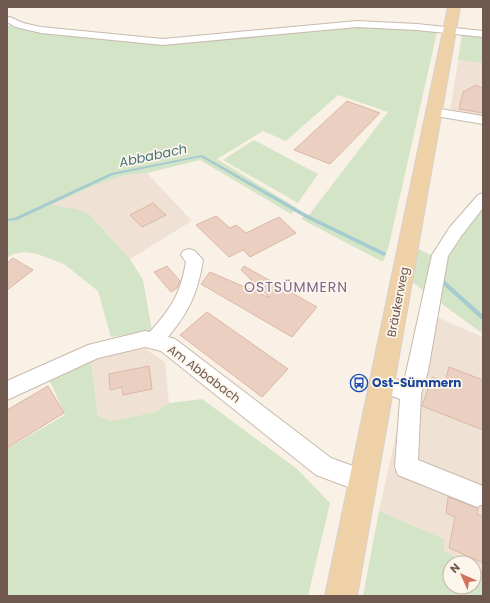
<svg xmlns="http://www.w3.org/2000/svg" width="490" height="603" font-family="Poppins,sans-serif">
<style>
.residential{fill:#efe2d5}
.green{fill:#d4e4c6}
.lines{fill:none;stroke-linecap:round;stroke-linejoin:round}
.stream{fill:#a5cbd0;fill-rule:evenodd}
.building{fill:#ebd0c1;stroke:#dbb7a4}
.minor-casing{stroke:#c9b9ae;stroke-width:2}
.major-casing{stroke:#d7d0cd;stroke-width:2}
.minor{fill:#fff;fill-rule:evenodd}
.major{fill:#efd1a7;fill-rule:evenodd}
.labels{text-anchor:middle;stroke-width:3.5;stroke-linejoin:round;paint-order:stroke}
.street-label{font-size:12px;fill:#6f584e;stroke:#fcf5ec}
.transit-label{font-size:12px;font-weight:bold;fill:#164399;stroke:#fcf5ec;text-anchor:start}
.water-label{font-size:13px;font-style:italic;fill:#487378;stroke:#fcf5ec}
.quarter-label{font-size:14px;letter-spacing:1px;fill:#7d668b;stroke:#fcf5ec}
</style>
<rect width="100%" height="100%" fill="#f9f1e6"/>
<!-- residential -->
<path class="residential" d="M 458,60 L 483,63 L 483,117 L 450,112 Z
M 147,173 L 192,221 L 130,259 L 89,214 L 50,205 L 91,187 L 122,176 Z
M 423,311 L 483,337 L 483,572 L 474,567 L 474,563 L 466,563 L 444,551 L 444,539 L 379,511 Z
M 145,349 L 165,362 L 169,403 L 155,412 L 112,421 L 98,416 L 91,360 L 125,350 Z"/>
<!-- green -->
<path class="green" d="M 10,25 L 53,34 L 161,45 L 338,27 L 396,27 L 437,32 L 388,249 L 383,262 L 301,219 L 307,214 L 309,215 L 388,112 L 338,95 L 286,141 L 263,131 L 217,159 L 297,208 L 291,214 L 200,160 L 147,173 L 122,176 L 91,187 L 51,205 C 65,208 75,207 89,214 L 130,259 L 143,280 L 152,331 L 111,337 L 98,291 L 64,264 L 37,254 L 24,252 L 13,254 L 7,258 L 7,27 Z
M 462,34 L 483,36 L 483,63 L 458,60 Z
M 254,140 L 318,174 L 298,203 L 223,160 Z
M 483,206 L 483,334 L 408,279 L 414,247 L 444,261 L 445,255 Z
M 91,360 L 98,416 L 112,421 L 155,412 L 169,403 L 202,399 L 297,469 L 330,503 L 308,596 L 7,596 L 7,449 L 65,415 L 49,379 Z
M 379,511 L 444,539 L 444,551 L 466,563 L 450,563 L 450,587 L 474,587 L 474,567 L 483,572 L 483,596 L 363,596 Z"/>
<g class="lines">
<!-- stream -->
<path class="stream" d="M 202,155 L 308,215 L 386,253 L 386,254 L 384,256 L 382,255 L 304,217 L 201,157 L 113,175 L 17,220 L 7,221 L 7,219 L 14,218 L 111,173 Z
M 442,279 L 444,280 L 483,315 L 483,320 L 481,319 L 440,282 L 440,281 Z"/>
</g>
<!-- building -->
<path class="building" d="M 476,85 L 483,89 L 483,113 L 459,109 L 463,92 Z
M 347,101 L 380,113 L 330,164 L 294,150 Z
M 153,203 L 166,215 L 142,227 L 130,215 Z
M 216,216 L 230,228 L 236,225 L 246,233 L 279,217 L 296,233 L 250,257 L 243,250 L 229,257 L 196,225 Z
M 13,258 L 33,270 L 7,290 L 7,263 Z
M 167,266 L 180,281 L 177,288 L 171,292 L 154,272 Z
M 244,266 L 317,307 L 292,337 L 201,284 L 210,272 L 270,298 L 241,270 Z
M 207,312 L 288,369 L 262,397 L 180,335 Z
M 149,366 L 152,389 L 123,395 L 122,387 L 110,390 L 109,374 Z
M 449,367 L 483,380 L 483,430 L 422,406 L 432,377 L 445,382 Z
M 48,386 L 64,413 L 7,448 L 7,410 Z
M 448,497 L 478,508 L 477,514 L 483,516 L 483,563 L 449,548 L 455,517 L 446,513 Z"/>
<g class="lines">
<defs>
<path id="minor" d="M 10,17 L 23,23 L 41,27 L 163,39 L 357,21 L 417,24 L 483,31 L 483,37 L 417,30 L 357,27 L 163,45 L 41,33 L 16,27 L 7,22 L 7,18 Z
M 434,108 L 483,116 L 483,124 L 430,115 L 428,112 L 430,109 Z
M 483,193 L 483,208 L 462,235 L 448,256 L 428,371 L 421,394 L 418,460 L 483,486 L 483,504 L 477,507 L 398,475 L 395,467 L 400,399 L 376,390 L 373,384 L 376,378 L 383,375 L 404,382 L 432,255 L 450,227 L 478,195 Z
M 189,249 L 195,251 L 203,260 C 198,292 189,312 168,337 L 175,339 L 331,458 L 372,473 L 376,481 L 372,489 L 364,493 L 316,475 L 161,351 L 145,347 L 98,358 L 7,400 L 7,381 L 88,345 L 145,331 L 150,332 C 172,307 180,295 186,262 L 181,255 L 183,251 Z"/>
<path id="major" d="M 448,7 L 460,7 L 357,596 L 325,596 Z"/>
</defs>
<!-- minor casing -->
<use href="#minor" class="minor-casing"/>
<!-- major casing -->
<use href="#major" class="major-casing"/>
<!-- minor -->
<use href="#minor" class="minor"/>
<!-- major -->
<use href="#major" class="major"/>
</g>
<!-- icons -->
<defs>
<symbol id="bus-ring" viewBox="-11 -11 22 22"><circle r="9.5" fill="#fcf5ec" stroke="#1a4fb4" stroke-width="1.5"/><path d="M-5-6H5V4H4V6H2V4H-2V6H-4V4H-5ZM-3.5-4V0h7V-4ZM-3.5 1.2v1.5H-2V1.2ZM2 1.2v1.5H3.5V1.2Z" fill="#1a4fb4"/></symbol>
</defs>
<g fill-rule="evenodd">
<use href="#bus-ring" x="349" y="373" width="20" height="20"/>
</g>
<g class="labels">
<!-- street labels -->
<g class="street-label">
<text transform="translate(398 302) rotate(-79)" y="4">Bräukerweg</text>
<text transform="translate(204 374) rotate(37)" y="4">Am Abbabach</text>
</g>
<!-- transit labels -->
<g class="transit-label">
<text x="372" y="387">Ost-Sümmern</text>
</g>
<!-- water labels -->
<g class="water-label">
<text transform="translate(153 155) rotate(-12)" y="5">Abbabach</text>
</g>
<!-- quarter labels -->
<g class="quarter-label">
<text x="296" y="292">OSTSÜMMERN</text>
</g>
</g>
<!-- border -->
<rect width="490" height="603" fill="none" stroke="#6f584e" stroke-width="16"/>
<!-- north arrow -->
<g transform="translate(462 575) rotate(315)"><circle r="19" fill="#fcf5ec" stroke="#c4b6ad"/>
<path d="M0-3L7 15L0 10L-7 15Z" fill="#d2715c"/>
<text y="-6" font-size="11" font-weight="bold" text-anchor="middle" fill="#6f584e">N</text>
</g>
</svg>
